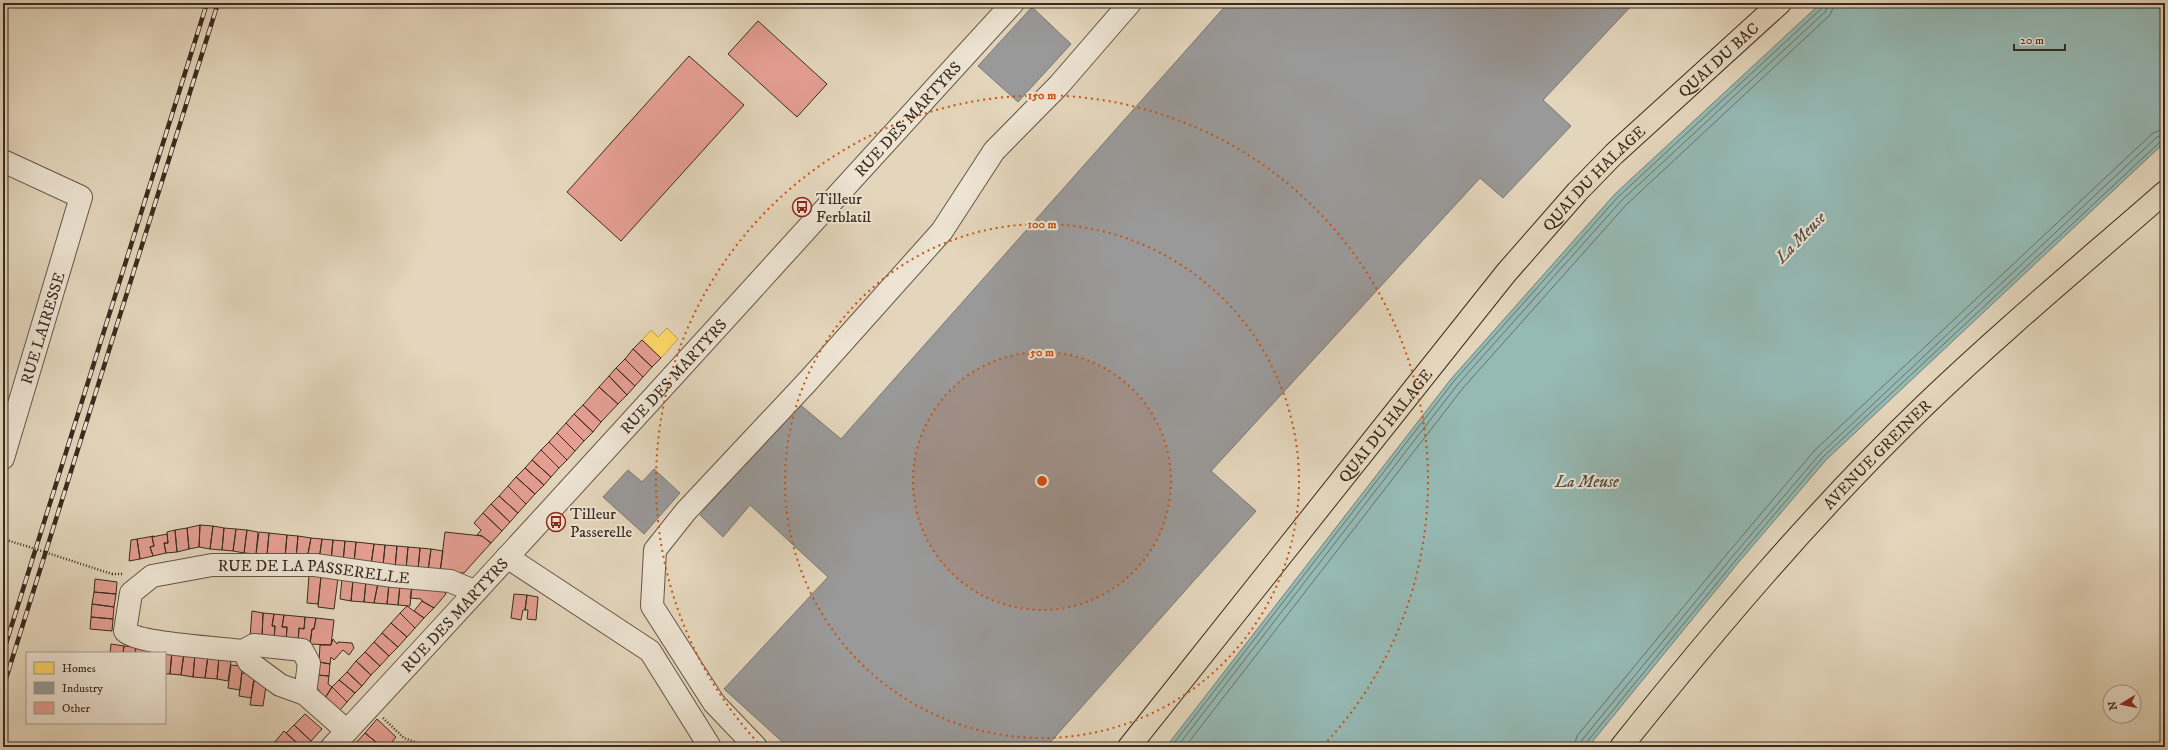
<svg xmlns="http://www.w3.org/2000/svg" width="2168" height="750" font-family="'IM FELL DW Pica',serif">
<style>
.water{fill:#95b9b4;stroke:#718078}
.homes{fill:#ffd966;stroke:#c4a550}
.industry{fill:#999;stroke:#7c7874}
.lines{fill:none;stroke-linecap:round;stroke-linejoin:round}
.shore{stroke:#687269;stroke-width:1}
.building{fill:#e59f93;stroke:#3a2b1e}
.minor-casing{stroke:#645646;stroke-width:24}
.major-casing{stroke:#3a2b1e;stroke-width:24}
.path{stroke:#3a2b1e;stroke-width:2.5;stroke-dasharray:1 2;stroke-linecap:butt}
.minor{stroke:#ede4d3;stroke-width:22}
.major{stroke:#e4d6bc;stroke-width:22}
.rail-casing{stroke:#3a2b1e;stroke-width:4.5}
.rail{stroke:#ede4d3;stroke-width:3;stroke-dasharray:9;stroke-linecap:butt}
.path-bridge{stroke:#3a2b1e;stroke-width:2.5;stroke-dasharray:1 2;stroke-linecap:butt}
.ring{fill:none;stroke:#ce520f;stroke-width:2;stroke-dasharray:2 4}
.labels{text-anchor:middle;stroke-width:4;stroke-linejoin:round;paint-order:stroke}
.street-label{font-size:16px;fill:#3a2b1e;stroke:#ede4d3}
.poi-label{font-size:16px;fill:#3a2b1e;stroke:#ede4d3;text-anchor:start}
.water-label{font-size:17px;font-style:italic;fill:#514e44;stroke:#ede4d3}
.centre{fill:#ce520f;stroke:#ede4d3;stroke-width:2}
.ring-label{font-size:12px;text-anchor:middle;font-weight:bold;fill:#ce520f;stroke:#ede4d3;stroke-width:4;stroke-linejoin:round;paint-order:stroke}
</style>
<rect width="100%" height="100%" fill="#e4d6bc"/>
<filter id="stains"><feTurbulence type="fractalNoise" baseFrequency=".005" numOctaves="4"/><feColorMatrix values="0 0 0 0 .2 0 0 0 0 .09 0 0 0 0 .02 0 0 0 .5 -.17"/></filter>
<radialGradient id="worn" r=".72"><stop offset=".6" stop-color="#630" stop-opacity="0"/><stop offset="1" stop-color="#630" stop-opacity=".3"/></radialGradient>
<!-- water -->
<path class="water" d="M 1821,3 L 2165,3 L 2165,142 L 1826,460 L 1738,563 L 1588,747 L 1166,747 L 1451,379 L 1615,194 Z"/>
<!-- homes -->
<path class="homes" d="M 667,328 L 678,339 L 661,358 L 642,340 L 651,330 L 658,337 Z"/>
<!-- industry -->
<path class="industry" d="M 1228,3 L 1634,3 L 1543,100 L 1571,126 L 1503,198 L 1480,178 L 1211,471 L 1256,511 L 1046,747 L 788,747 L 724,689 L 828,577 L 750,505 L 723,537 L 700,515 L 798,403 L 841,439 Z
M 1032,7 L 1071,44 L 1018,102 L 978,66 Z
M 654,469 L 680,493 L 644,534 L 603,497 L 628,470 L 642,482 Z"/>
<g class="lines">
<!-- shore -->
<path class="shore" d="M 1171,747 L 1454,381 L 1618,197 L 1822,8 L 1823,3
M 1177,747 L 1458,384 L 1622,200 L 1826,11 L 1829,3
M 1185,747 L 1463,388 L 1626,205 L 1830,15 L 1835,3
M 1574,747 L 1577,736 L 1727,554 L 1815,450 L 2153,133 L 2165,128
M 1580,747 L 1582,740 L 1732,557 L 1820,454 L 2157,137 L 2165,134
M 1585,747 L 1586,743 L 1735,561 L 1823,457 L 2161,141 L 2165,139"/>
</g>
<!-- building -->
<path class="building" d="M 758,21 L 827,84 L 797,117 L 728,54 Z
M 689,56 L 744,105 L 621,241 L 567,192 Z
M 642,340 L 661,358 L 652,367 L 633,349 Z
M 633,349 L 652,367 L 643,377 L 625,359 Z
M 625,359 L 643,377 L 635,386 L 616,368 Z
M 616,368 L 635,386 L 627,395 L 609,376 Z
M 609,376 L 627,395 L 618,404 L 599,387 Z
M 599,387 L 618,404 L 601,422 L 583,405 Z
M 583,405 L 601,422 L 593,432 L 574,414 Z
M 574,414 L 593,432 L 584,441 L 566,423 Z
M 566,423 L 584,441 L 575,451 L 557,433 Z
M 557,433 L 575,451 L 567,460 L 549,442 Z
M 549,442 L 567,460 L 559,468 L 541,450 Z
M 541,450 L 559,468 L 551,477 L 532,460 Z
M 532,460 L 551,477 L 544,485 L 525,468 Z
M 525,468 L 544,485 L 535,494 L 516,477 Z
M 516,477 L 535,494 L 526,504 L 508,486 Z
M 508,486 L 526,504 L 518,513 L 499,496 Z
M 499,496 L 518,513 L 510,522 L 491,504 Z
M 491,504 L 510,522 L 502,531 L 483,513 Z
M 483,513 L 502,531 L 491,543 L 482,536 L 477,535 L 481,530 L 474,523 Z
M 200,525 L 213,526 L 210,549 L 199,547 Z
M 200,525 L 199,547 L 189,549 L 187,528 Z
M 213,526 L 224,528 L 222,550 L 210,549 Z
M 187,528 L 189,549 L 177,552 L 175,530 Z
M 224,528 L 236,529 L 233,551 L 222,550 Z
M 236,529 L 247,530 L 244,553 L 233,551 Z
M 175,530 L 177,552 L 166,553 L 164,543 L 168,543 L 167,532 Z
M 247,530 L 258,532 L 256,554 L 244,553 Z
M 259,532 L 269,533 L 267,555 L 256,554 Z
M 445,532 L 482,536 L 491,543 L 464,573 L 440,572 Z
M 269,533 L 287,535 L 285,557 L 267,555 Z
M 167,534 L 168,543 L 164,543 L 166,553 L 153,556 L 150,547 L 154,546 L 152,537 Z
M 287,535 L 298,536 L 296,558 L 285,557 Z
M 154,536 L 152,537 L 154,546 L 150,547 L 153,556 L 140,559 L 137,539 Z
M 298,536 L 311,538 L 307,559 L 296,558 Z
M 311,538 L 322,539 L 319,560 L 307,559 Z
M 137,539 L 140,559 L 129,561 L 131,540 Z
M 322,539 L 333,540 L 331,561 L 319,560 Z
M 333,540 L 345,541 L 343,562 L 331,561 Z
M 345,541 L 356,542 L 354,563 L 343,562 Z
M 356,542 L 374,544 L 371,565 L 354,563 Z
M 374,544 L 385,545 L 383,566 L 371,565 Z
M 385,545 L 397,546 L 395,568 L 383,566 Z
M 397,546 L 408,547 L 406,569 L 395,568 Z
M 408,547 L 420,548 L 418,570 L 406,569 Z
M 420,548 L 431,549 L 428,571 L 418,570 Z
M 431,549 L 443,551 L 440,572 L 428,571 Z
M 309,575 L 321,576 L 318,604 L 307,603 Z
M 321,576 L 338,578 L 334,609 L 318,607 Z
M 95,579 L 117,582 L 116,594 L 94,592 Z
M 342,579 L 353,580 L 351,601 L 340,599 Z
M 353,580 L 366,581 L 364,602 L 351,601 Z
M 366,581 L 378,583 L 374,603 L 364,602 Z
M 378,583 L 389,584 L 387,604 L 374,603 Z
M 389,584 L 400,585 L 398,605 L 387,604 Z
M 400,585 L 412,586 L 410,606 L 398,605 Z
M 412,586 L 443,589 L 446,594 L 434,608 L 422,601 L 421,599 L 410,598 Z
M 94,592 L 116,594 L 114,607 L 92,604 Z
M 514,594 L 527,595 L 525,610 L 523,610 L 521,620 L 511,618 Z
M 527,595 L 538,597 L 536,620 L 527,619 L 528,610 L 525,610 Z
M 422,601 L 434,608 L 424,618 L 414,611 Z
M 92,604 L 114,607 L 113,619 L 91,617 Z
M 407,606 L 424,618 L 415,628 L 400,613 Z
M 252,611 L 263,613 L 262,638 L 250,637 Z
M 263,613 L 274,614 L 272,626 L 275,626 L 274,640 L 262,638 Z
M 400,613 L 415,628 L 407,637 L 391,623 Z
M 274,614 L 284,615 L 282,627 L 287,627 L 286,641 L 274,640 L 275,626 L 272,626 Z
M 284,615 L 305,617 L 304,629 L 299,628 L 298,642 L 286,641 L 287,627 L 282,627 Z
M 91,617 L 113,619 L 112,631 L 90,629 Z
M 305,617 L 316,618 L 314,629 L 312,629 L 310,644 L 298,642 L 299,628 L 304,629 Z
M 316,618 L 334,620 L 331,645 L 310,644 L 312,629 L 314,629 Z
M 391,623 L 407,637 L 398,647 L 382,633 Z
M 382,633 L 398,647 L 389,656 L 374,642 Z
M 333,639 L 337,644 L 338,642 L 352,643 L 354,648 L 349,655 L 343,650 L 334,660 L 331,657 L 330,664 L 319,662 L 320,645 L 331,645 Z
M 374,642 L 389,656 L 380,666 L 365,652 Z
M 111,644 L 124,646 L 123,653 L 110,653 Z
M 124,646 L 136,647 L 135,653 L 123,653 Z
M 136,647 L 148,648 L 147,653 L 135,653 Z
M 172,651 L 170,674 L 165,674 L 165,653 Z
M 172,651 L 184,653 L 181,675 L 170,674 Z
M 365,652 L 380,666 L 371,675 L 356,661 Z
M 184,653 L 195,654 L 193,677 L 181,675 Z
M 195,654 L 208,656 L 205,678 L 193,677 Z
M 208,656 L 219,657 L 217,679 L 205,678 Z
M 219,657 L 229,658 L 231,661 L 228,681 L 217,679 Z
M 356,661 L 371,675 L 362,686 L 347,672 Z
M 319,662 L 330,664 L 329,676 L 317,675 Z
M 231,665 L 240,666 L 242,669 L 240,690 L 228,688 Z
M 347,672 L 362,686 L 355,693 L 339,680 Z
M 242,673 L 251,674 L 254,678 L 251,698 L 239,696 Z
M 317,675 L 329,676 L 328,684 L 332,687 L 325,698 L 316,687 Z
M 339,680 L 355,693 L 347,702 L 332,687 Z
M 254,681 L 262,682 L 266,686 L 263,706 L 250,705 Z
M 332,687 L 347,702 L 340,710 L 325,698 Z
M 305,714 L 322,729 L 311,741 L 294,725 Z
M 377,719 L 396,737 L 388,747 L 382,747 L 365,733 Z
M 294,725 L 311,741 L 306,747 L 302,747 L 286,733 Z
M 284,731 L 301,747 L 279,747 L 274,743 Z
M 365,733 L 382,747 L 352,747 Z
M 274,743 L 279,747 L 270,747 Z"/>
<g class="lines">
<defs>
<g id="minor">
<path d="M 3,161 L 81,197 L 3,458"/>
<path d="M 507,557 L 650,651 L 710,747"/>
<path d="M 243,651 L 254,645 L 302,650 L 309,663 L 305,694"/>
<path id="s1" d="M 347,731 L 305,694 L 280,685 L 249,662 L 243,651 C 221,648 137,644 125,631 L 131,593 L 152,576 L 212,565 L 315,565 L 393,576 L 450,581 L 474,591"/>
<path id="s2" d="M 332,747 C 561,501 786,251 1013,3"/>
<path d="M 756,747 L 714,703 L 652,606 L 655,550 L 686,511 L 808,381 L 942,231 L 994,151 L 1059,85 L 1130,3"/>
</g>
<g id="major">
<path id="s3" d="M 1129,747 L 1506,273 L 1577,192 L 1614,154 L 1780,3"/>
<path id="s4" d="M 1621,747 C 1716,628 1815,511 1925,405 C 2002,331 2085,262 2165,192"/>
</g>
</defs>
<!-- minor casing -->
<use href="#minor" class="minor-casing"/>
<!-- major casing -->
<use href="#major" class="major-casing"/>
<!-- path -->
<path class="path" d="M 3,14 L 7,3
M 3,539 L 26,546
M 112,574 L 122,574
M 383,718 L 404,738 L 428,747"/>
<!-- minor -->
<use href="#minor" class="minor"/>
<!-- major -->
<use href="#major" class="major"/>
<defs>
<path id="rail" d="M 3,653 L 207,3
M 3,688 L 218,3"/>
</defs>
<!-- rail casing -->
<use href="#rail" class="rail-casing"/>
<!-- rail -->
<use href="#rail" class="rail"/>
<!-- path-bridge -->
<path class="path-bridge" d="M 26,546 L 112,574"/>
</g>
<!-- distance rings -->
<circle cx="1042" cy="481" r="129" fill="#ce520f" fill-opacity=".12"/>
<g class="ring">
<circle cx="1042" cy="481" r="129"/>
<circle cx="1042" cy="481" r="257"/>
<path d="M762 747A386 386 0 1 1 1322 747"/>
</g>
<!-- icons -->
<defs>
<symbol id="bus-ring" viewBox="-11 -11 22 22"><circle r="9.5" fill="#ede4d3" stroke="#8f2418" stroke-width="1.5"/><path d="M-5-6H5V4H4V6H2V4H-2V6H-4V4H-5ZM-3.5-4V0h7V-4ZM-3.5 1.2v1.5H-2V1.2ZM2 1.2v1.5H3.5V1.2Z" fill="#8f2418"/></symbol>
</defs>
<g fill-rule="evenodd">
<use href="#bus-ring" x="791" y="196" width="22" height="22"/>
<use href="#bus-ring" x="545" y="511" width="22" height="22"/>
</g>
<g class="labels">
<!-- street labels -->
<g class="street-label">
<text dy="6" stroke="none"><textPath href="#s3" startOffset="907">QUAI DU BAC</textPath></text>
<text dy="6" stroke="none"><textPath href="#s2" startOffset="852">RUE DES MARTYRS</textPath></text>
<text dy="6" stroke="none"><textPath href="#s3" startOffset="735">QUAI DU HALAGE</textPath></text>
<text transform="translate(42 328) rotate(-73)" y="6">RUE LAIRESSE</text>
<text dy="6" stroke="none"><textPath href="#s2" startOffset="504">RUE DES MARTYRS</textPath></text>
<text dy="6" stroke="none"><textPath href="#s3" startOffset="411">QUAI DU HALAGE</textPath></text>
<text dy="6" stroke="none"><textPath href="#s4" startOffset="389">AVENUE GREINER</textPath></text>
<text dy="6" stroke="none"><textPath href="#s1" startOffset="483">RUE DE LA PASSERELLE</textPath></text>
<text dy="6" stroke="none"><textPath href="#s2" startOffset="180">RUE DES MARTYRS</textPath></text>
</g>
<!-- poi labels -->
<g class="poi-label">
<text x="816" y="204">Tilleur<tspan x="816" dy="18">Ferblatil</tspan></text>
<text x="570" y="519">Tilleur<tspan x="570" dy="18">Passerelle</tspan></text>
</g>
<!-- water labels -->
<g class="water-label">
<text transform="translate(1800 237) rotate(-46)" y="6">La Meuse</text>
<text x="1587" y="487">La Meuse</text>
</g>
</g>
<circle cx="1042" cy="481" r="6" class="centre"/>
<g class="ring-label">
<text x="1042" y="99">150 m</text>
<text x="1042" y="228">100 m</text>
<text x="1042" y="356">50 m</text>
</g>
<!-- margin -->
<rect width="2168" height="750" fill="none" stroke="#e4d6bc" stroke-width="16"/>
<rect x="4" y="4" width="2160" height="742" fill="none" stroke="#3a2b1e" stroke-width="2"/>
<rect x="8" y="8" width="2152" height="734" fill="none" stroke="#3a2b1e"/>
<!-- legend -->
<rect x="26" y="652" width="140" height="72" fill="#ede4d3" stroke="#a59a8b"/>
<rect x="34" y="662" width="20" height="12" fill="#ffd966" stroke="#a59a8b"/>
<text x="62" y="672" font-size="12" fill="#3a2b1e">Homes</text>
<rect x="34" y="682" width="20" height="12" fill="#999999" stroke="#a59a8b"/>
<text x="62" y="692" font-size="12" fill="#3a2b1e">Industry</text>
<rect x="34" y="702" width="20" height="12" fill="#e59f93" stroke="#a59a8b"/>
<text x="62" y="712" font-size="12" fill="#3a2b1e">Other</text>
<!-- north arrow -->
<g transform="translate(2122 704) rotate(260)"><circle r="19" fill="#ede4d3" stroke="#a59a8b"/>
<path d="M0-3L7 15L0 10L-7 15Z" fill="#8f2418"/>
<text y="-6" font-size="11" font-weight="bold" text-anchor="middle" fill="#3a2b1e">N</text>
</g>
<!-- scale -->
<path d="M2014 44v6h51v-6" fill="none" stroke="#3a2b1e" stroke-width="2"/>
<text x="2020" y="44" font-size="12" fill="#3a2b1e" stroke="#ede4d3" stroke-width="3" paint-order="stroke">20 m</text>
<rect width="100%" height="100%" filter="url(#stains)"/>
<rect width="100%" height="100%" fill="url(#worn)"/>
</svg>
